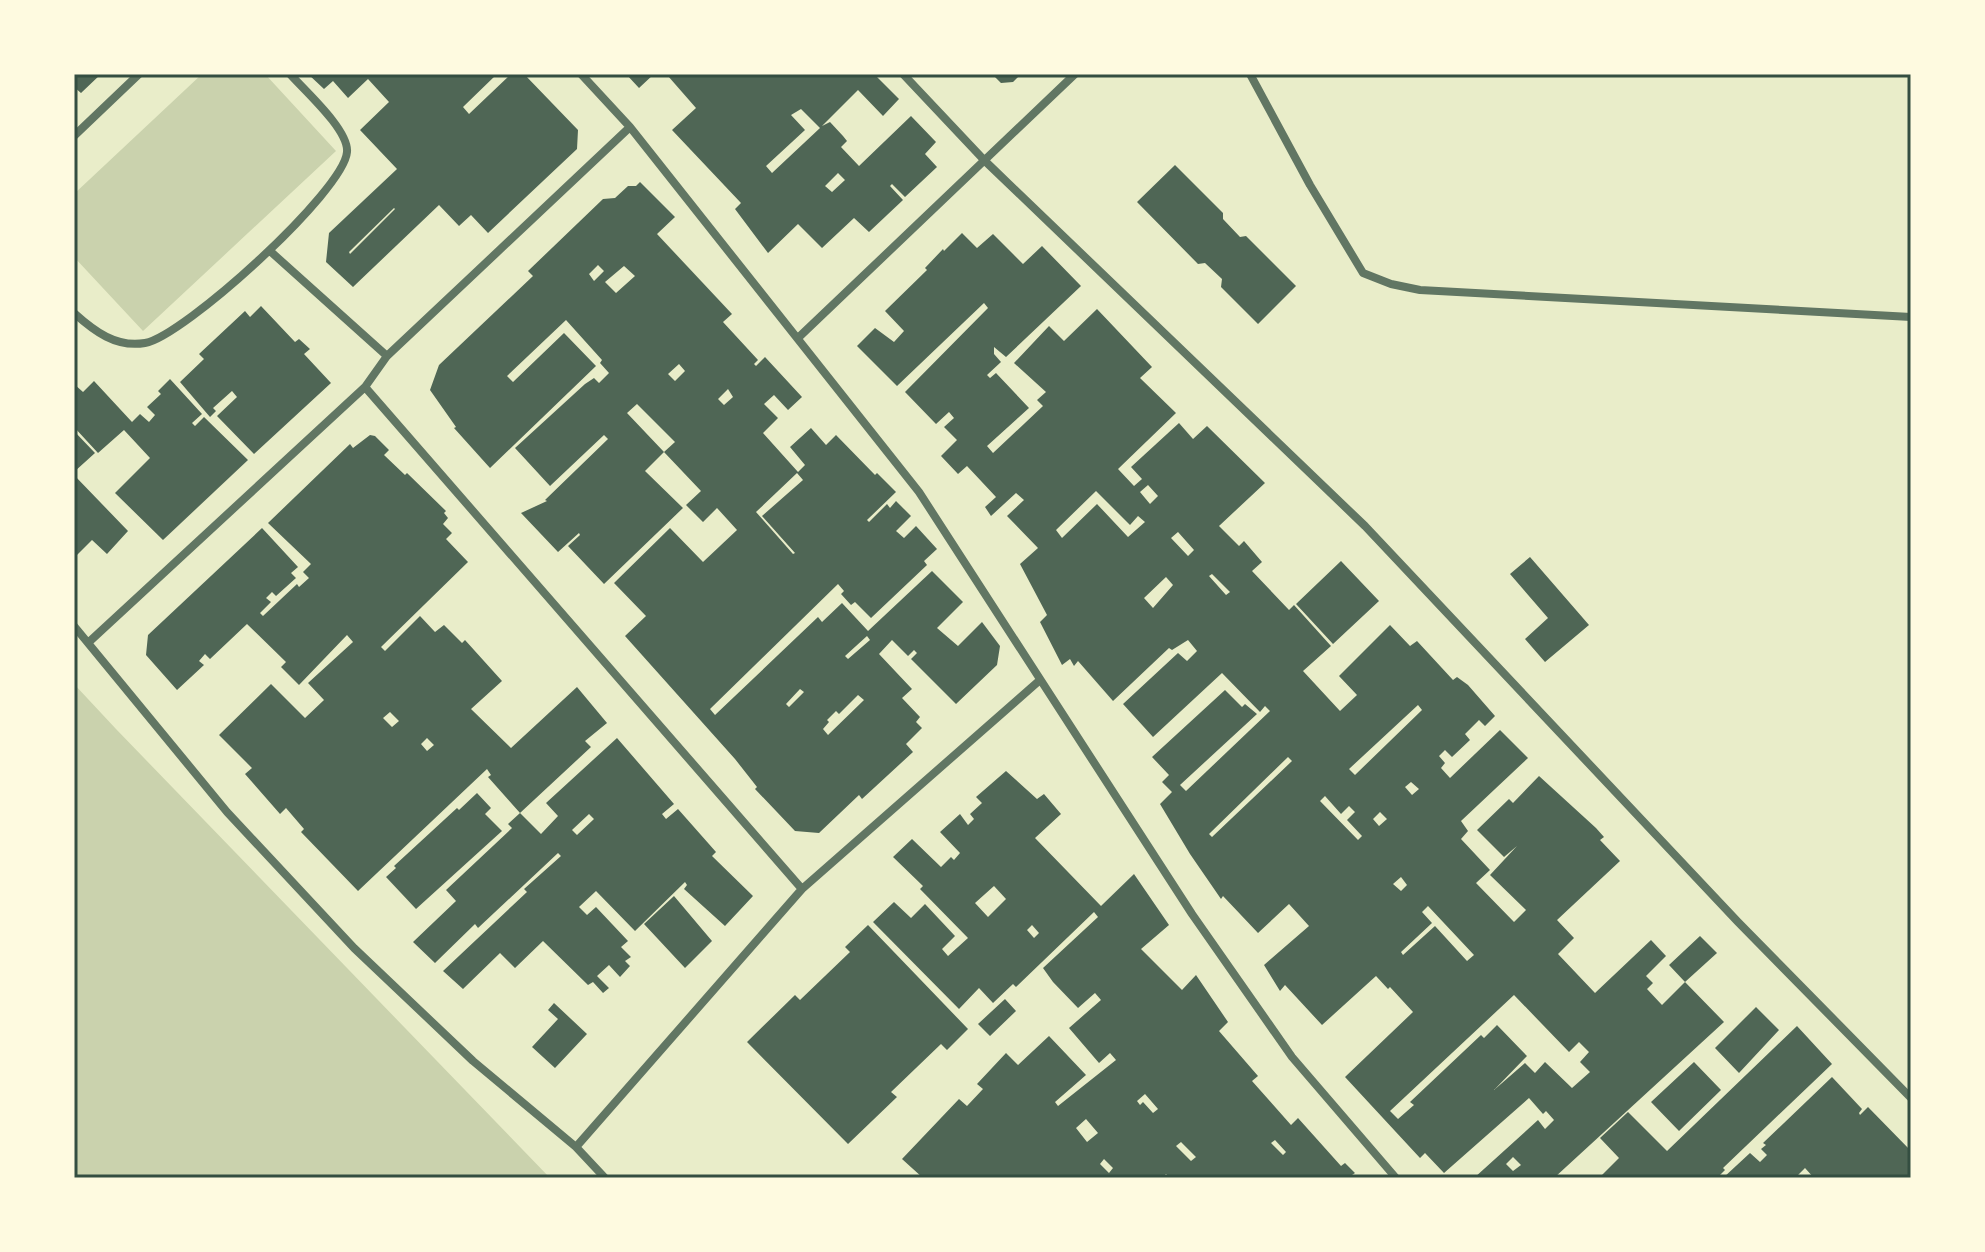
<svg xmlns="http://www.w3.org/2000/svg" width="1985" height="1252" font-family="Commissioner,sans-serif">
<style>
.green{fill:#cad2ad}
.building{fill:#4f6655;fill-rule:evenodd}
.lines{fill:none;stroke-linecap:round;stroke-linejoin:round}
.minor{stroke:#617663;stroke-width:8}
.neatline{fill:none;stroke:#344e41;stroke-width:3}
</style>
<rect width="100%" height="100%" fill="#e9edc9"/>
<!-- green -->
<path class="green" d="M 202,74 L 265,74 L 336,151 L 143,331 L 74,257 L 74,194 Z
M 74,684 L 116,729 L 550,1178 L 74,1178 Z"/>
<!-- building -->
<path class="building" d="M 74,74 L 101,74 L 81,93 L 74,87 Z
M 308,74 L 497,74 L 463,107 L 469,114 L 511,74 L 524,74 L 578,130 L 577,149 L 488,233 L 471,215 L 459,226 L 439,205 L 353,287 L 326,262 L 329,233 L 397,169 L 360,130 L 389,102 L 368,79 L 348,98 L 333,81 L 324,89 ZM 394,208 L 395,209 L 350,254 L 349,252 Z
M 626,74 L 654,74 L 639,88 Z
M 670,74 L 874,74 L 899,99 L 883,116 L 858,90 L 822,126 L 830,122 L 843,136 L 847,141 L 841,147 L 859,166 L 911,116 L 936,142 L 925,154 L 937,167 L 905,197 L 892,184 L 890,186 L 903,200 L 869,232 L 854,218 L 822,248 L 798,224 L 768,253 L 735,209 L 741,203 L 672,130 L 696,108 L 668,76 ZM 801,109 L 820,128 L 772,173 L 766,166 L 805,130 L 791,115 ZM 838,173 L 845,180 L 832,192 L 825,186 Z
M 992,74 L 1021,74 L 1013,82 L 1001,83 Z
M 1175,165 L 1223,213 L 1223,219 L 1240,237 L 1246,236 L 1296,286 L 1258,324 L 1221,287 L 1222,279 L 1205,263 L 1198,264 L 1137,202 Z
M 640,182 L 675,217 L 657,234 L 732,314 L 723,322 L 758,360 L 754,364 L 756,366 L 765,357 L 802,397 L 788,410 L 774,395 L 764,404 L 778,418 L 763,433 L 798,472 L 805,465 L 790,447 L 811,428 L 826,445 L 836,435 L 875,475 L 877,473 L 896,492 L 867,520 L 869,522 L 887,504 L 890,508 L 896,501 L 911,516 L 896,531 L 904,538 L 916,526 L 937,549 L 924,561 L 927,565 L 871,618 L 855,602 L 851,605 L 841,594 L 844,591 L 838,584 L 710,709 L 715,715 L 818,617 L 822,622 L 842,603 L 868,631 L 932,571 L 963,602 L 937,628 L 958,646 L 982,622 L 1000,646 L 997,665 L 956,704 L 911,659 L 917,653 L 914,650 L 908,656 L 892,640 L 879,654 L 912,689 L 902,698 L 920,717 L 916,722 L 922,728 L 906,744 L 913,752 L 862,799 L 859,795 L 819,833 L 795,831 L 755,789 L 757,787 L 735,759 L 625,636 L 646,616 L 614,583 L 670,528 L 703,562 L 737,530 L 717,508 L 703,522 L 686,505 L 701,491 L 664,452 L 675,442 L 637,404 L 627,413 L 664,452 L 645,471 L 683,508 L 604,584 L 568,546 L 580,535 L 579,533 L 558,552 L 521,513 L 547,501 L 545,500 L 608,439 L 604,435 L 550,486 L 515,448 L 585,384 L 594,378 L 599,383 L 609,373 L 600,363 L 602,360 L 566,320 L 507,376 L 513,382 L 564,333 L 596,366 L 490,468 L 454,428 L 456,427 L 430,390 L 439,365 L 533,276 L 528,271 L 603,199 L 615,198 L 628,186 L 636,186 ZM 598,265 L 604,271 L 594,281 L 589,274 ZM 624,266 L 635,276 L 616,293 L 605,282 ZM 679,364 L 685,371 L 675,381 L 668,374 ZM 728,389 L 733,397 L 724,405 L 718,399 ZM 797,473 L 803,480 L 762,516 L 795,553 L 793,554 L 756,512 ZM 867,636 L 870,640 L 848,659 L 845,656 ZM 800,689 L 804,692 L 789,707 L 786,704 ZM 858,695 L 864,700 L 828,735 L 823,729 L 829,722 L 827,720 L 836,711 L 839,714 Z
M 962,233 L 977,248 L 993,234 L 1023,264 L 1042,246 L 1081,286 L 1006,357 L 994,347 L 994,354 L 1001,362 L 987,375 L 990,378 L 996,373 L 1029,408 L 987,446 L 993,453 L 1043,406 L 1037,400 L 1046,392 L 1014,363 L 1049,326 L 1064,341 L 1097,309 L 1152,367 L 1140,378 L 1176,413 L 1118,469 L 1134,486 L 1142,479 L 1131,467 L 1179,423 L 1193,439 L 1207,426 L 1265,483 L 1219,526 L 1239,546 L 1244,541 L 1262,562 L 1252,571 L 1289,610 L 1294,605 L 1331,646 L 1303,671 L 1340,711 L 1357,695 L 1339,676 L 1390,625 L 1410,646 L 1417,641 L 1453,680 L 1457,677 L 1468,685 L 1495,716 L 1485,726 L 1479,720 L 1465,734 L 1470,740 L 1452,757 L 1445,750 L 1439,756 L 1445,763 L 1441,768 L 1450,778 L 1500,730 L 1528,758 L 1461,821 L 1468,831 L 1461,839 L 1490,870 L 1476,883 L 1514,922 L 1526,910 L 1490,875 L 1517,846 L 1504,857 L 1477,830 L 1509,799 L 1513,803 L 1539,776 L 1596,828 L 1604,837 L 1600,840 L 1620,861 L 1557,920 L 1574,938 L 1558,954 L 1595,993 L 1651,940 L 1666,956 L 1646,976 L 1653,983 L 1647,989 L 1662,1005 L 1685,982 L 1724,1022 L 1554,1178 L 1474,1178 L 1538,1120 L 1545,1129 L 1554,1120 L 1546,1111 L 1543,1114 L 1529,1098 L 1444,1173 L 1425,1153 L 1420,1158 L 1345,1077 L 1413,1012 L 1390,987 L 1388,989 L 1376,976 L 1322,1025 L 1285,985 L 1280,991 L 1264,965 L 1309,926 L 1289,904 L 1258,933 L 1223,896 L 1221,899 L 1190,854 L 1160,804 L 1172,792 L 1162,782 L 1169,775 L 1152,757 L 1225,690 L 1242,707 L 1245,704 L 1257,714 L 1180,785 L 1186,791 L 1270,711 L 1265,706 L 1260,712 L 1222,673 L 1153,737 L 1123,704 L 1178,653 L 1187,661 L 1197,651 L 1188,640 L 1172,650 L 1169,648 L 1113,701 L 1078,661 L 1074,666 L 1070,659 L 1062,665 L 1040,622 L 1047,615 L 1020,564 L 1038,548 L 1007,516 L 1024,500 L 1016,493 L 991,516 L 985,507 L 996,497 L 967,466 L 958,474 L 941,456 L 957,440 L 944,427 L 954,418 L 949,412 L 936,424 L 905,392 L 988,308 L 984,303 L 897,386 L 857,346 L 875,328 L 894,342 L 904,331 L 885,311 L 927,270 L 925,268 L 943,249 L 944,251 ZM 1148,485 L 1158,496 L 1150,504 L 1140,492 ZM 1096,491 L 1130,525 L 1138,516 L 1145,522 L 1128,537 L 1097,504 L 1062,538 L 1056,530 ZM 1178,532 L 1194,550 L 1188,556 L 1171,538 ZM 1212,574 L 1230,592 L 1226,595 L 1209,576 ZM 1166,577 L 1173,585 L 1153,608 L 1144,598 ZM 1418,705 L 1422,710 L 1355,775 L 1349,769 ZM 1288,757 L 1292,761 L 1212,837 L 1209,834 ZM 1411,782 L 1419,789 L 1412,795 L 1405,787 ZM 1325,796 L 1341,814 L 1349,806 L 1355,812 L 1347,820 L 1362,836 L 1358,840 L 1320,801 ZM 1380,812 L 1387,819 L 1379,826 L 1373,819 ZM 1401,877 L 1407,885 L 1401,891 L 1393,884 ZM 1428,906 L 1474,955 L 1467,961 L 1435,926 L 1403,955 L 1401,952 L 1432,923 L 1422,912 ZM 1514,995 L 1569,1052 L 1579,1042 L 1589,1052 L 1580,1062 L 1590,1072 L 1572,1088 L 1545,1062 L 1535,1073 L 1525,1063 L 1494,1090 L 1527,1056 L 1497,1025 L 1484,1038 L 1481,1035 L 1410,1102 L 1414,1105 L 1398,1119 L 1390,1111 ZM 1513,1157 L 1521,1165 L 1513,1171 L 1506,1164 Z
M 261,306 L 295,342 L 299,339 L 310,349 L 304,354 L 331,383 L 254,454 L 217,416 L 237,397 L 232,391 L 213,408 L 216,411 L 210,417 L 180,382 L 204,359 L 199,354 L 245,311 L 250,317 Z
M 170,379 L 202,414 L 192,423 L 195,426 L 204,417 L 248,460 L 163,540 L 115,493 L 150,458 L 124,430 L 98,453 L 74,427 L 74,384 L 83,392 L 94,381 L 132,422 L 140,414 L 149,422 L 155,415 L 147,407 L 161,394 L 158,391 Z
M 74,431 L 95,453 L 74,472 Z
M 370,435 L 375,436 L 389,450 L 384,455 L 405,475 L 407,473 L 446,511 L 444,513 L 448,518 L 443,524 L 452,533 L 446,539 L 468,562 L 381,647 L 385,651 L 420,616 L 435,632 L 444,625 L 462,643 L 465,640 L 502,681 L 471,709 L 511,748 L 577,687 L 607,723 L 585,741 L 591,747 L 520,813 L 488,777 L 491,775 L 487,769 L 358,891 L 301,832 L 304,829 L 286,808 L 280,814 L 245,774 L 252,768 L 219,735 L 271,684 L 305,718 L 324,700 L 308,683 L 353,642 L 347,635 L 299,685 L 281,667 L 286,662 L 247,624 L 210,659 L 205,654 L 199,661 L 204,665 L 177,690 L 146,655 L 148,635 L 262,528 L 298,567 L 291,573 L 296,578 L 276,596 L 272,592 L 266,598 L 271,602 L 260,613 L 263,616 L 297,584 L 299,587 L 309,578 L 303,572 L 311,564 L 268,523 L 350,444 L 353,448 ZM 390,712 L 399,721 L 392,727 L 383,718 ZM 427,738 L 434,745 L 427,751 L 421,744 Z
M 74,475 L 128,531 L 107,554 L 92,540 L 74,558 Z
M 1530,557 L 1589,625 L 1545,662 L 1525,639 L 1548,618 L 1510,574 Z
M 1341,561 L 1379,601 L 1333,644 L 1296,604 Z
M 617,738 L 674,804 L 662,814 L 666,819 L 678,809 L 716,852 L 712,856 L 753,896 L 725,926 L 684,889 L 687,885 L 685,882 L 635,931 L 596,891 L 579,907 L 587,915 L 596,907 L 628,941 L 621,947 L 631,957 L 625,961 L 630,966 L 620,977 L 609,965 L 597,976 L 609,988 L 603,993 L 593,982 L 588,985 L 543,941 L 515,968 L 500,953 L 463,989 L 443,971 L 527,892 L 524,889 L 561,856 L 558,853 L 478,928 L 475,924 L 435,963 L 413,942 L 456,901 L 446,890 L 512,828 L 508,824 L 520,813 L 541,834 L 558,816 L 546,803 ZM 589,814 L 594,819 L 577,835 L 572,830 Z
M 1006,771 L 1037,799 L 1044,794 L 1061,814 L 1035,838 L 1101,906 L 1134,874 L 1169,925 L 1141,949 L 1182,990 L 1196,975 L 1228,1022 L 1219,1031 L 1258,1076 L 1252,1081 L 1291,1125 L 1298,1118 L 1341,1166 L 1345,1163 L 1355,1173 L 1352,1175 L 1355,1178 L 1170,1178 L 1166,1174 L 1164,1176 L 1166,1178 L 923,1178 L 902,1159 L 959,1099 L 967,1106 L 983,1089 L 977,1084 L 1006,1053 L 1018,1065 L 1049,1036 L 1086,1075 L 1055,1102 L 1058,1106 L 1116,1060 L 1110,1053 L 1099,1063 L 1069,1028 L 1101,1000 L 1095,993 L 1078,1008 L 1053,982 L 1043,968 L 1098,917 L 1094,912 L 1016,987 L 1013,984 L 993,1003 L 979,988 L 959,1009 L 873,922 L 894,902 L 911,918 L 925,904 L 955,936 L 942,949 L 948,956 L 968,938 L 920,889 L 923,886 L 893,857 L 912,839 L 941,867 L 951,857 L 954,860 L 960,853 L 940,832 L 960,814 L 968,825 L 974,819 L 970,814 L 982,803 L 976,797 ZM 994,886 L 1006,899 L 988,917 L 975,903 ZM 1032,925 L 1039,933 L 1034,938 L 1027,930 ZM 1145,1094 L 1158,1109 L 1153,1113 L 1143,1102 L 1140,1105 L 1137,1101 ZM 1086,1119 L 1098,1133 L 1087,1142 L 1076,1128 ZM 1275,1140 L 1286,1152 L 1283,1155 L 1271,1143 ZM 1181,1142 L 1196,1157 L 1191,1161 L 1176,1146 ZM 1104,1159 L 1113,1168 L 1109,1173 L 1100,1164 Z
M 477,793 L 491,808 L 485,814 L 502,831 L 416,909 L 386,877 L 396,868 L 394,866 L 457,808 L 459,810 Z
M 674,896 L 712,941 L 685,968 L 644,924 Z
M 868,925 L 968,1029 L 947,1050 L 941,1044 L 891,1092 L 897,1097 L 848,1144 L 747,1042 L 795,995 L 800,1000 L 850,952 L 845,947 Z
M 1700,936 L 1717,953 L 1685,982 L 1669,965 Z
M 1005,999 L 1016,1011 L 990,1036 L 978,1024 Z
M 554,1003 L 587,1034 L 555,1068 L 532,1047 L 558,1019 L 548,1010 Z
M 1756,1007 L 1779,1030 L 1739,1073 L 1715,1048 Z
M 1797,1026 L 1832,1064 L 1723,1168 L 1725,1170 L 1717,1178 L 1599,1178 L 1619,1158 L 1600,1138 L 1628,1112 L 1667,1151 Z
M 1694,1062 L 1721,1090 L 1679,1131 L 1651,1102 Z
M 1832,1077 L 1862,1109 L 1859,1113 L 1860,1115 L 1868,1107 L 1911,1151 L 1911,1175 L 1908,1178 L 1814,1178 L 1805,1168 L 1795,1178 L 1723,1178 L 1750,1153 L 1760,1162 L 1767,1155 L 1761,1149 L 1766,1145 L 1763,1143 Z"/>
<g class="lines">
<!-- minor -->
<path class="minor" d="M 581,74 L 630,127 L 919,492 L 1192,914 L 1292,1057 L 1396,1178
M 903,74 L 985,161 L 1365,526 L 1738,922 L 1911,1098
M 1250,74 L 1310,185 L 1363,273 L 1391,284 L 1420,290 L 1911,317
M 74,136 L 139,74
M 270,251 L 387,356
M 74,313 C 94,331 116,348 145,343 C 184,336 344,191 347,152 C 349,130 305,91 290,74
M 798,338 L 1075,74
M 365,387 L 802,889
M 74,626 L 227,812 L 354,948 L 473,1061 L 576,1147 L 605,1178
M 89,642 L 365,387 L 387,356 L 630,127
M 576,1147 L 802,889 L 1040,680"/>
</g>
<!-- border -->
<rect width="1985" height="1252" fill="none" stroke="#fefae0" stroke-width="152"/>
<rect x="76" y="76" width="1833" height="1100" class="neatline"/>
</svg>
